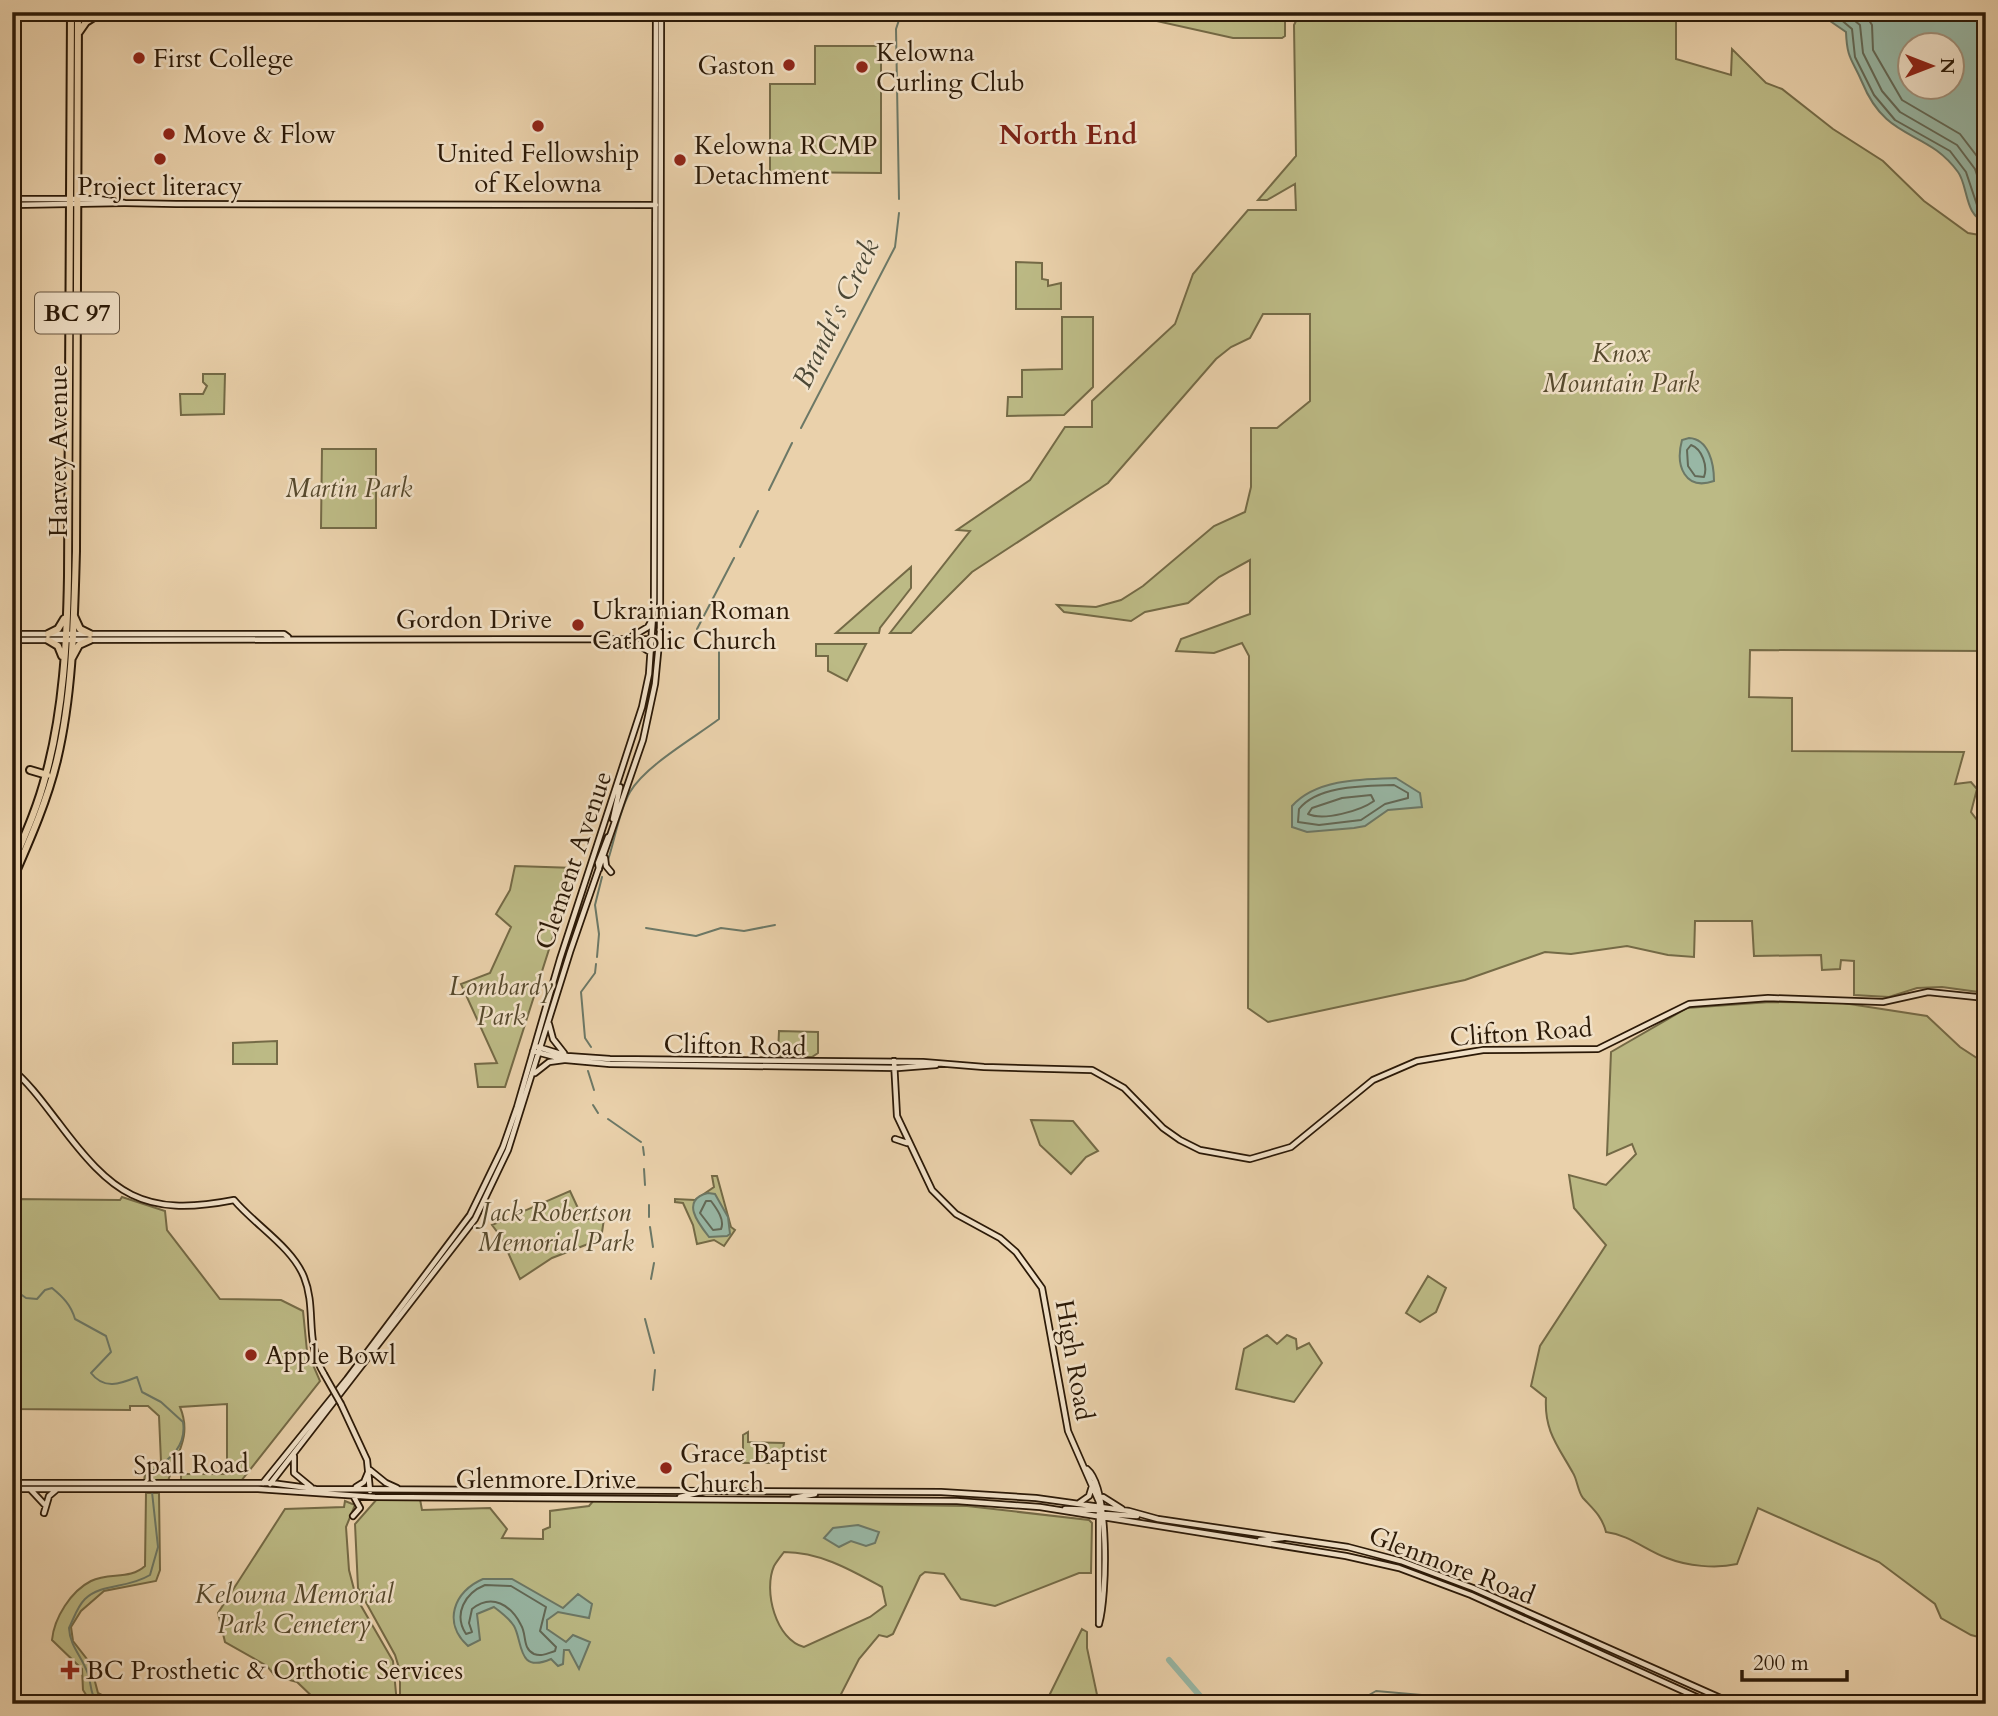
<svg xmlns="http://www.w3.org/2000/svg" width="1998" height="1716" font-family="Cardo,serif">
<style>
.green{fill:#bcba85;stroke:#746a46;stroke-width:2;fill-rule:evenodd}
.water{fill:#98b7a5;stroke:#6c7866;stroke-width:2;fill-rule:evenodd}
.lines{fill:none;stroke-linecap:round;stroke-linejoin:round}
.shore{stroke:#626856;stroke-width:2}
.stream{stroke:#6c7866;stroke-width:2}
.river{stroke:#98b7a5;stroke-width:6}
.secondary-casing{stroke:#2b1907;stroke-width:8}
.trunk-casing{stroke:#2b1907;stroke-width:10}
.secondary{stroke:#f1e1c8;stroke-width:4.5}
.trunk{stroke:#ead1ab;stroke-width:6}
.secondary-bridge-casing{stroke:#2b1907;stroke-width:8;stroke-linecap:butt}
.secondary-bridge{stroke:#f1e1c8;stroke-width:4.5}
.poi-dot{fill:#8f2418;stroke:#f1e1c8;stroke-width:2.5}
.labels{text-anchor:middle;stroke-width:5;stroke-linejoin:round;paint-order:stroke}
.shield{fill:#f1e1c8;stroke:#665541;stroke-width:2}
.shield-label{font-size:24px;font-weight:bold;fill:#2b1907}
.poi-label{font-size:26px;fill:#2b1907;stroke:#f1e1c8;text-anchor:start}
.park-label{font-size:26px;font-style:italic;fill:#56492d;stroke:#f1e1c8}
.street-label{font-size:26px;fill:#2b1907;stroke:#f1e1c8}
.neighbourhood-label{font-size:28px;font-weight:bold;fill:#7a1f14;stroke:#f1e1c8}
.water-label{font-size:28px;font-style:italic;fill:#4c4836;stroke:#f1e1c8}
</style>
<rect width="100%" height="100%" fill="#ead1ab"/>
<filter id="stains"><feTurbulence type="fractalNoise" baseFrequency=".00286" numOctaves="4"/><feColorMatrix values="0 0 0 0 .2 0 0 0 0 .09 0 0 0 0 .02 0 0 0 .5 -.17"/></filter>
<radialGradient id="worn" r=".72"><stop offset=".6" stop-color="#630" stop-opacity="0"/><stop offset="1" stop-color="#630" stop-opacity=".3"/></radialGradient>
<!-- green -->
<path class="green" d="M 1143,12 L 1233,12 L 1233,17 L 1253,12 L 1285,12 L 1285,36 L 1282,38 L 1233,38 L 1143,18 Z
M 1676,12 L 1676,59 L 1731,75 L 1732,49 L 1766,83 L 1782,89 L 1833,129 L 1883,161 L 1924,201 L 1968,233 L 1986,236 L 1986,651 L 1750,650 L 1749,697 L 1792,698 L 1792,751 L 1964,752 L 1955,784 L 1971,782 L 1977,789 L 1971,812 L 1986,832 L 1986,993 L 1942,987 L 1917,988 L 1889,997 L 1854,995 L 1854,961 L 1841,960 L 1840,969 L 1822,970 L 1821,955 L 1754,956 L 1752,921 L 1695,921 L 1694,957 L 1668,955 L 1627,946 L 1571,954 L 1545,952 L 1465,980 L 1268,1022 L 1248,1008 L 1249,656 L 1242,643 L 1214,653 L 1176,651 L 1181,639 L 1250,614 L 1250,560 L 1219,577 L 1188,603 L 1145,612 L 1131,621 L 1064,612 L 1057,605 L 1096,607 L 1121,600 L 1143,586 L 1214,526 L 1245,512 L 1251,487 L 1251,428 L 1277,428 L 1310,401 L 1310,314 L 1263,314 L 1250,338 L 1231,347 L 1216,359 L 1108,483 L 972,572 L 911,633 L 890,633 L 970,531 L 957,530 L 1030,480 L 1065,427 L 1092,427 L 1092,401 L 1175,324 L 1193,274 L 1248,210 L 1296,210 L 1295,184 L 1267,200 L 1258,200 L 1296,156 L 1294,25 L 1300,13 Z
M 815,46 L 881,46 L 881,173 L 770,172 L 770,84 L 815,84 Z
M 1016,262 L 1042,263 L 1042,279 L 1048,280 L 1048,286 L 1061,283 L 1061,309 L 1016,309 Z
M 1062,317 L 1093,317 L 1093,387 L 1064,415 L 1007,416 L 1008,397 L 1022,397 L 1022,370 L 1062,369 Z
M 203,374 L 225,374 L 224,414 L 181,415 L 180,394 L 203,394 L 207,386 L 203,382 Z
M 322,449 L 376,449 L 376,528 L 321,528 Z
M 911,567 L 911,588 L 880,628 L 879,633 L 836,633 Z
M 816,644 L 866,644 L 847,681 L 828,671 L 828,656 L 816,656 Z
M 515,866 L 575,868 L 505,1087 L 478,1087 L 475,1064 L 497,1063 L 461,984 L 490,973 L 511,927 L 496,914 L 510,890 Z
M 1770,1002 L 1843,1003 L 1927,1016 L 1960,1047 L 1986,1064 L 1986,1639 L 1971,1635 L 1941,1618 L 1935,1604 L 1879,1562 L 1758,1508 L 1737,1564 C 1716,1569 1687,1566 1667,1558 C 1645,1550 1630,1535 1606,1532 C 1602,1516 1593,1509 1583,1498 C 1578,1492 1577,1479 1573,1473 C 1558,1446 1544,1431 1546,1398 L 1531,1386 L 1540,1346 L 1606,1245 L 1574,1208 L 1569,1175 L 1606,1185 L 1636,1154 L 1632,1144 L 1607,1155 L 1611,1052 L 1687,1008 Z
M 779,1031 L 818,1032 L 818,1053 L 812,1057 L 782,1057 L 778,1054 Z
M 277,1041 L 277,1064 L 233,1064 L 233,1043 Z
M 1031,1120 L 1073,1121 L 1098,1151 L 1086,1157 L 1071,1174 L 1040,1145 Z
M 712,1176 L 717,1176 L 731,1227 L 735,1230 L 724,1246 L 714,1240 L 697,1244 L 693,1225 L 683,1203 L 675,1202 L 675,1199 L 695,1200 L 714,1187 Z
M 570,1191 L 583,1219 L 604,1219 L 601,1239 L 552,1258 L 520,1279 L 501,1237 L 492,1225 Z
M 122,1197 L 165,1211 L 167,1230 L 220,1299 L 281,1300 L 303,1311 L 307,1351 L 320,1381 L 241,1481 L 181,1480 L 181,1474 L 227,1474 L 227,1404 L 180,1407 C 192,1436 177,1453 168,1481 L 144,1481 L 146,1468 L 161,1462 L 159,1416 L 148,1406 L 130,1406 L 130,1410 L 12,1409 L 12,1199 L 120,1200 Z
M 1428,1276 L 1446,1288 L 1436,1312 L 1420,1322 L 1406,1313 Z
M 1267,1335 L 1277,1344 L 1287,1335 L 1296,1339 L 1297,1349 L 1309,1343 L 1322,1363 L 1294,1402 L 1236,1389 L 1244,1349 Z
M 748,1432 L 748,1442 L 784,1443 L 781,1463 L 743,1463 L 743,1435 Z
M 146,1493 L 159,1493 L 160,1570 L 156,1581 L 104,1591 L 81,1611 L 71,1627 L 73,1641 L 90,1663 L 98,1693 L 111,1700 L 141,1704 L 92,1704 L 83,1690 L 82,1669 L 52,1640 C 54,1618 71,1591 91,1581 C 109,1572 130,1580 145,1566 Z
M 377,1499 L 420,1499 L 422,1510 L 490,1508 L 507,1529 L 502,1538 L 543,1539 L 543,1530 L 550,1527 L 550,1511 L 589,1506 L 594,1500 L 967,1506 L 1089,1520 L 1092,1523 L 1091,1573 L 1079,1573 L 995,1606 L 961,1599 L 944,1574 L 925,1572 L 920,1576 L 893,1634 L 887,1637 L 879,1635 L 859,1659 L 836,1704 L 400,1704 L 400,1671 L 395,1655 L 358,1588 L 355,1524 ZM 784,1552 C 820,1552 851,1570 882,1587 L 886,1605 L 870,1617 L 804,1647 C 776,1640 763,1591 774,1566 C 777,1561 781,1556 784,1552 Z
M 345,1501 L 355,1505 L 346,1527 L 349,1570 L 356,1597 L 393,1661 L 397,1704 L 320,1704 L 297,1682 L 275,1676 L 267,1666 L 225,1642 L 218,1613 L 285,1509 L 344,1507 Z
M 1082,1629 L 1087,1632 L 1087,1648 L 1099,1704 L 1045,1704 Z"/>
<!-- water -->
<path class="water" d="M 1817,12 L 1986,12 L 1986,221 C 1965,219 1968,185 1958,172 C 1926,128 1887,143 1862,82 C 1852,59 1847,59 1846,32 ZM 1910,46 L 1952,46 L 1952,88 L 1910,88 Z
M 1689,438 C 1709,439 1714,464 1714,481 C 1685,491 1675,466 1682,440 Z
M 1396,778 L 1420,793 L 1422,807 L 1388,810 L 1365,826 L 1354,828 L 1307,832 L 1292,827 L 1292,806 C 1316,779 1362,779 1396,778 Z
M 708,1193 L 715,1194 L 728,1217 L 730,1234 L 727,1236 L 709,1237 C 698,1223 680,1200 708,1193 Z
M 858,1525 L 879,1532 L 875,1543 L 866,1546 L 851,1541 L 839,1547 L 824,1538 L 833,1528 Z
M 483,1579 L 512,1579 L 563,1608 L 578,1594 L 592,1604 L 589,1618 L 558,1612 L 547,1620 L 547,1629 L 566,1642 L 573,1635 L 590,1642 L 579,1669 L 569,1650 L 564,1650 L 563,1664 L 558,1666 L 551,1659 C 517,1674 523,1642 514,1626 C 509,1618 502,1613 494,1607 L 477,1614 L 480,1640 L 468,1646 C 442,1623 454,1591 483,1579 Z"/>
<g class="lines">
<!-- shore -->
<path class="shore" d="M 1832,12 L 1852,29 L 1855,57 L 1874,95 L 1895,120 L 1950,151 L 1966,172 L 1977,205 L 1986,214
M 1844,12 L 1860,25 L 1863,53 L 1882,91 L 1900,112 L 1957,145 L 1975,169 L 1986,202
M 1864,12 L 1872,25 L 1873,50 L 1902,100 L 1960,134 L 1986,168
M 1691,445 C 1702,449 1708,466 1704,477 L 1695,476 L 1688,466 L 1687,450 Z
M 1394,785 L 1408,793 L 1408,798 L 1385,804 L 1361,820 L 1319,825 L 1298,822 L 1299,809 C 1318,785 1365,786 1394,785 Z
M 1371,795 L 1374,801 C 1360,811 1324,821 1308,814 L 1312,808 L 1342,798 Z
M 706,1201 L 711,1201 C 717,1209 725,1220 721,1229 L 713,1230 L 700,1213 Z
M 485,1585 L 511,1586 L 546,1607 L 540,1631 L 556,1647 L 555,1651 C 548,1653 542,1657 534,1654 C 522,1648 527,1635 521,1625 C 511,1605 492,1593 472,1609 L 469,1623 L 472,1632 L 466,1634 C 453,1614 465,1593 485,1585 Z"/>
<!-- stream -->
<path class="stream" d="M 899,20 L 896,29 L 899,199
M 801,428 L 895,247 L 899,213
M 769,490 L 792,443
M 740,547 L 758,511
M 697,629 L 734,558
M 608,860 C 615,839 619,811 630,792 C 646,765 694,738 719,719 L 719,646
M 646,928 L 696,936 L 721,928 L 744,931 L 775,925
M 597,957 L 599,934 L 595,905 L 602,877
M 591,1047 L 585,1038 L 581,992 L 595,973 L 596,964
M 588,1071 L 594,1090
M 593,1105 L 598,1113
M 608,1119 L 641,1142
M 643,1147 L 644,1155
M 644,1169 L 645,1185
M 649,1205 L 649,1217
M 650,1227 L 653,1247
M 651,1279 L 654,1263
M 12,1288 L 26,1298 L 37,1299 L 45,1290 L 52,1288 C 63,1297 71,1305 75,1319 L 106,1336 L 111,1352 L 91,1373 C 104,1390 120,1384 137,1377 L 142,1392 L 161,1402 L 183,1422 C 187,1448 168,1460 150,1473 L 152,1483
M 645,1319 L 654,1353
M 653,1390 L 655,1370
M 1435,1696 L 1453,1704
M 100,1704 C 89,1695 92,1685 88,1674 C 82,1656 70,1647 69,1628 C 74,1618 77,1607 85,1599 C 102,1583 127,1589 150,1575 L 158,1547 L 152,1492
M 1365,1704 L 1369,1695 L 1376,1691 L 1433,1696"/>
<!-- river -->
<path class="river" d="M 1169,1660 L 1207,1704"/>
<defs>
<path id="secondary" d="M 12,199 L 99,199 L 125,203 L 176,204 L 656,205
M 12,205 L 124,203
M 524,205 L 558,205
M 12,634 L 284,634 L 288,637
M 631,637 L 648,627 L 653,618
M 12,640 L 660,639
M 631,640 L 650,652
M 613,819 L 620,787
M 605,858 L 606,866 L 611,872
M 599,869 L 598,863 L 608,837
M 549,1024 L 553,1039 L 564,1053
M 535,1046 L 567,1056 L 610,1059 L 923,1062 L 984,1067 L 1092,1070 L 1124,1088 L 1163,1128 L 1180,1140 L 1200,1150 L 1250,1159 L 1291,1147 L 1373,1080 L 1417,1061 L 1483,1050 L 1598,1049 L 1689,1004 L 1768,998 L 1883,1002 L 1928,992 L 1986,998
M 533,1051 L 566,1060 L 610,1064 L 898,1068 L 936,1065
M 894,1061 L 897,1116 L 932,1190 L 956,1214 L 1000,1238 L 1016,1252 L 1042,1288 L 1068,1431 L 1099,1502 L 1099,1624
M 12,1069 C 30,1084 44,1104 58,1122 C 112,1194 142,1218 234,1200 C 255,1225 292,1247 304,1277 C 317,1309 304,1341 324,1374
M 535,1073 L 549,1062 L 564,1060
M 895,1139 L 907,1143
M 341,1404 L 367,1460 L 370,1491
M 294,1456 L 294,1473 L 311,1487
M 1087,1469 C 1110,1488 1107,1596 1099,1624
M 370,1470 L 386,1483 L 397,1488
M 12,1483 L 271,1483 L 316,1489 L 941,1492 L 1036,1498 L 1129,1511 L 1158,1519 L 1348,1547 L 1401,1561 L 1473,1588 L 1734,1704
M 263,1483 L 347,1379 L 470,1215 L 503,1147 L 517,1107 L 560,959 L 642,707 L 649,674 L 654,601 L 656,12
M 270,1484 L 475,1219 L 508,1150 L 570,952 L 643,740 L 655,684 L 660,632 L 661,12
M 356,1487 L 364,1482 L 369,1470
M 12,1489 L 258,1489 L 375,1497 L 957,1501 L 1040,1507 L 1346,1556 L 1399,1568 L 1471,1595 L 1712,1704
M 31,1490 L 44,1504
M 680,1497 L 705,1491
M 1103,1497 L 1122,1509
M 793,1498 L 815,1494
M 1079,1503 L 1089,1496 L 1093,1483
M 1065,1509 L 1101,1510
M 44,1513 L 49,1496 L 56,1490
M 1104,1514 L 1137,1516
M 353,1516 L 360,1508 L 354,1497
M 1260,1540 L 1283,1538"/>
<path id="trunk" d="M 79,32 L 86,22 L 97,15
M 74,616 L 80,629 L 90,634
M 48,634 L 58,629 L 64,619
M 48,640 L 58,646 L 62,656
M 72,658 L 79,645 L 90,640
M 30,770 L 47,775
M 12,865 C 25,835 38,806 46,774 C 63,711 67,642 68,576 L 71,12
M 12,881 C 29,842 47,802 57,760 C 73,693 74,620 76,551 L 78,12"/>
</defs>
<!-- secondary casing -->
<use href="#secondary" class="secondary-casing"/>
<!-- trunk casing -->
<use href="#trunk" class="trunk-casing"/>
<!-- secondary -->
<use href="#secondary" class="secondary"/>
<!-- trunk -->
<use href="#trunk" class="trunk"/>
<defs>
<path id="secondary-bridge" d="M 324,1374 L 341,1404"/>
</defs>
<!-- secondary-bridge casing -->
<use href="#secondary-bridge" class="secondary-bridge-casing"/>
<!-- secondary-bridge -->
<use href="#secondary-bridge" class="secondary-bridge"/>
</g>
<!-- markers -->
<g class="poi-dot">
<circle cx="139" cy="58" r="7"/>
<circle cx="789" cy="65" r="7"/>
<circle cx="862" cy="67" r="7"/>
<circle cx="538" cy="126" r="7"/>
<circle cx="169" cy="134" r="7"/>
<circle cx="160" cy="159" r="7"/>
<circle cx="680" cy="160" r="7"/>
<circle cx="578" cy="625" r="7"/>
<circle cx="251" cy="1355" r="7"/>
<circle cx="666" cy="1468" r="7"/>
<path d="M66.5 1659.5h7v7h7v7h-7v7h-7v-7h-7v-7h7z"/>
</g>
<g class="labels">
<!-- shield labels -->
<rect class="shield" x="35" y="292.5" width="84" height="41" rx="5"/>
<g class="shield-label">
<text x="77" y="321">BC 97</text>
</g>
<!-- poi labels -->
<g class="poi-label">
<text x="876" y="61">Kelowna<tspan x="876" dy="30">Curling Club</tspan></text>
<text x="153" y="67">First College</text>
<text x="775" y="74" text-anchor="end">Gaston</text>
<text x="183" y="143">Move &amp; Flow</text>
<text x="694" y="154">Kelowna RCMP<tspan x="694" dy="30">Detachment</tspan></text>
<text x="538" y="162" text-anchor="middle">United Fellowship<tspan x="538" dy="30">of Kelowna</tspan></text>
<text x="160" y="195" text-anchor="middle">Project literacy</text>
<text x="592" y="619">Ukrainian Roman<tspan x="592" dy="30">Catholic Church</tspan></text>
<text x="265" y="1364">Apple Bowl</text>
<text x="680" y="1462">Grace Baptist<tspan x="680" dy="30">Church</tspan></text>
<text x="86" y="1679">BC Prosthetic &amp; Orthotic Services</text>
</g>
<!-- park labels -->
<g class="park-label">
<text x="1621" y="362">Knox<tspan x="1621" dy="30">Mountain Park</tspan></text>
<text x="349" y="497">Martin Park</text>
<text x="501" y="995">Lombardy<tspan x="501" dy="30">Park</tspan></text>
<text x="556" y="1221">Jack Robertson<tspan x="556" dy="30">Memorial Park</tspan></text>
<text x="294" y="1603">Kelowna Memorial<tspan x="294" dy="30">Park Cemetery</tspan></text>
</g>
<!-- street labels -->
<g class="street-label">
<text transform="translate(58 451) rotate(-90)" y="9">Harvey Avenue</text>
<text x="474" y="628">Gordon Drive</text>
<text transform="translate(573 860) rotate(-71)" y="9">Clement Avenue</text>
<text transform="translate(1521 1032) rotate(-4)" y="9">Clifton Road</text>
<text transform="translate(735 1045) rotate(1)" y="9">Clifton Road</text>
<text transform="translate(1075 1360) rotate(80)" y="9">High Road</text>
<text transform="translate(191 1464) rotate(-1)" y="9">Spall Road</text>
<text x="546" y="1488">Glenmore Drive</text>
<text transform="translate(1452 1565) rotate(21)" y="9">Glenmore Road</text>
</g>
<!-- neighbourhood labels -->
<g class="neighbourhood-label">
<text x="1068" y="144">North End</text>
</g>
<!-- water labels -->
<g class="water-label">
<text transform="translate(835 313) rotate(-64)" y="10">Brandt's Creek</text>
</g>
</g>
<!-- margin -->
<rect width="1998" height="1716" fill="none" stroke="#ead1ab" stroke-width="42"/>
<rect x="14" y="14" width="1970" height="1688" fill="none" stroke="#2b1907" stroke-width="3.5"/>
<rect x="21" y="21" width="1956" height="1674" fill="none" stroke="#2b1907" stroke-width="2"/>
<!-- north arrow -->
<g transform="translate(1931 66) rotate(90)"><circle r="33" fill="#f1e1c8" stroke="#a2917b" stroke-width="2"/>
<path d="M0-5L12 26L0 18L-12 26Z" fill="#8f2418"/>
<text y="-10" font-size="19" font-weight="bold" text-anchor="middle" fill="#2b1907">N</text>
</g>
<!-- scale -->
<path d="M1742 1670v10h105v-10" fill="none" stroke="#2b1907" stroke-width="3.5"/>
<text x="1753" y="1670" font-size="21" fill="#2b1907" stroke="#f1e1c8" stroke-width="5" paint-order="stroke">200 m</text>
<rect width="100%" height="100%" filter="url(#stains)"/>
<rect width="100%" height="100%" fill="url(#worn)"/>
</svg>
